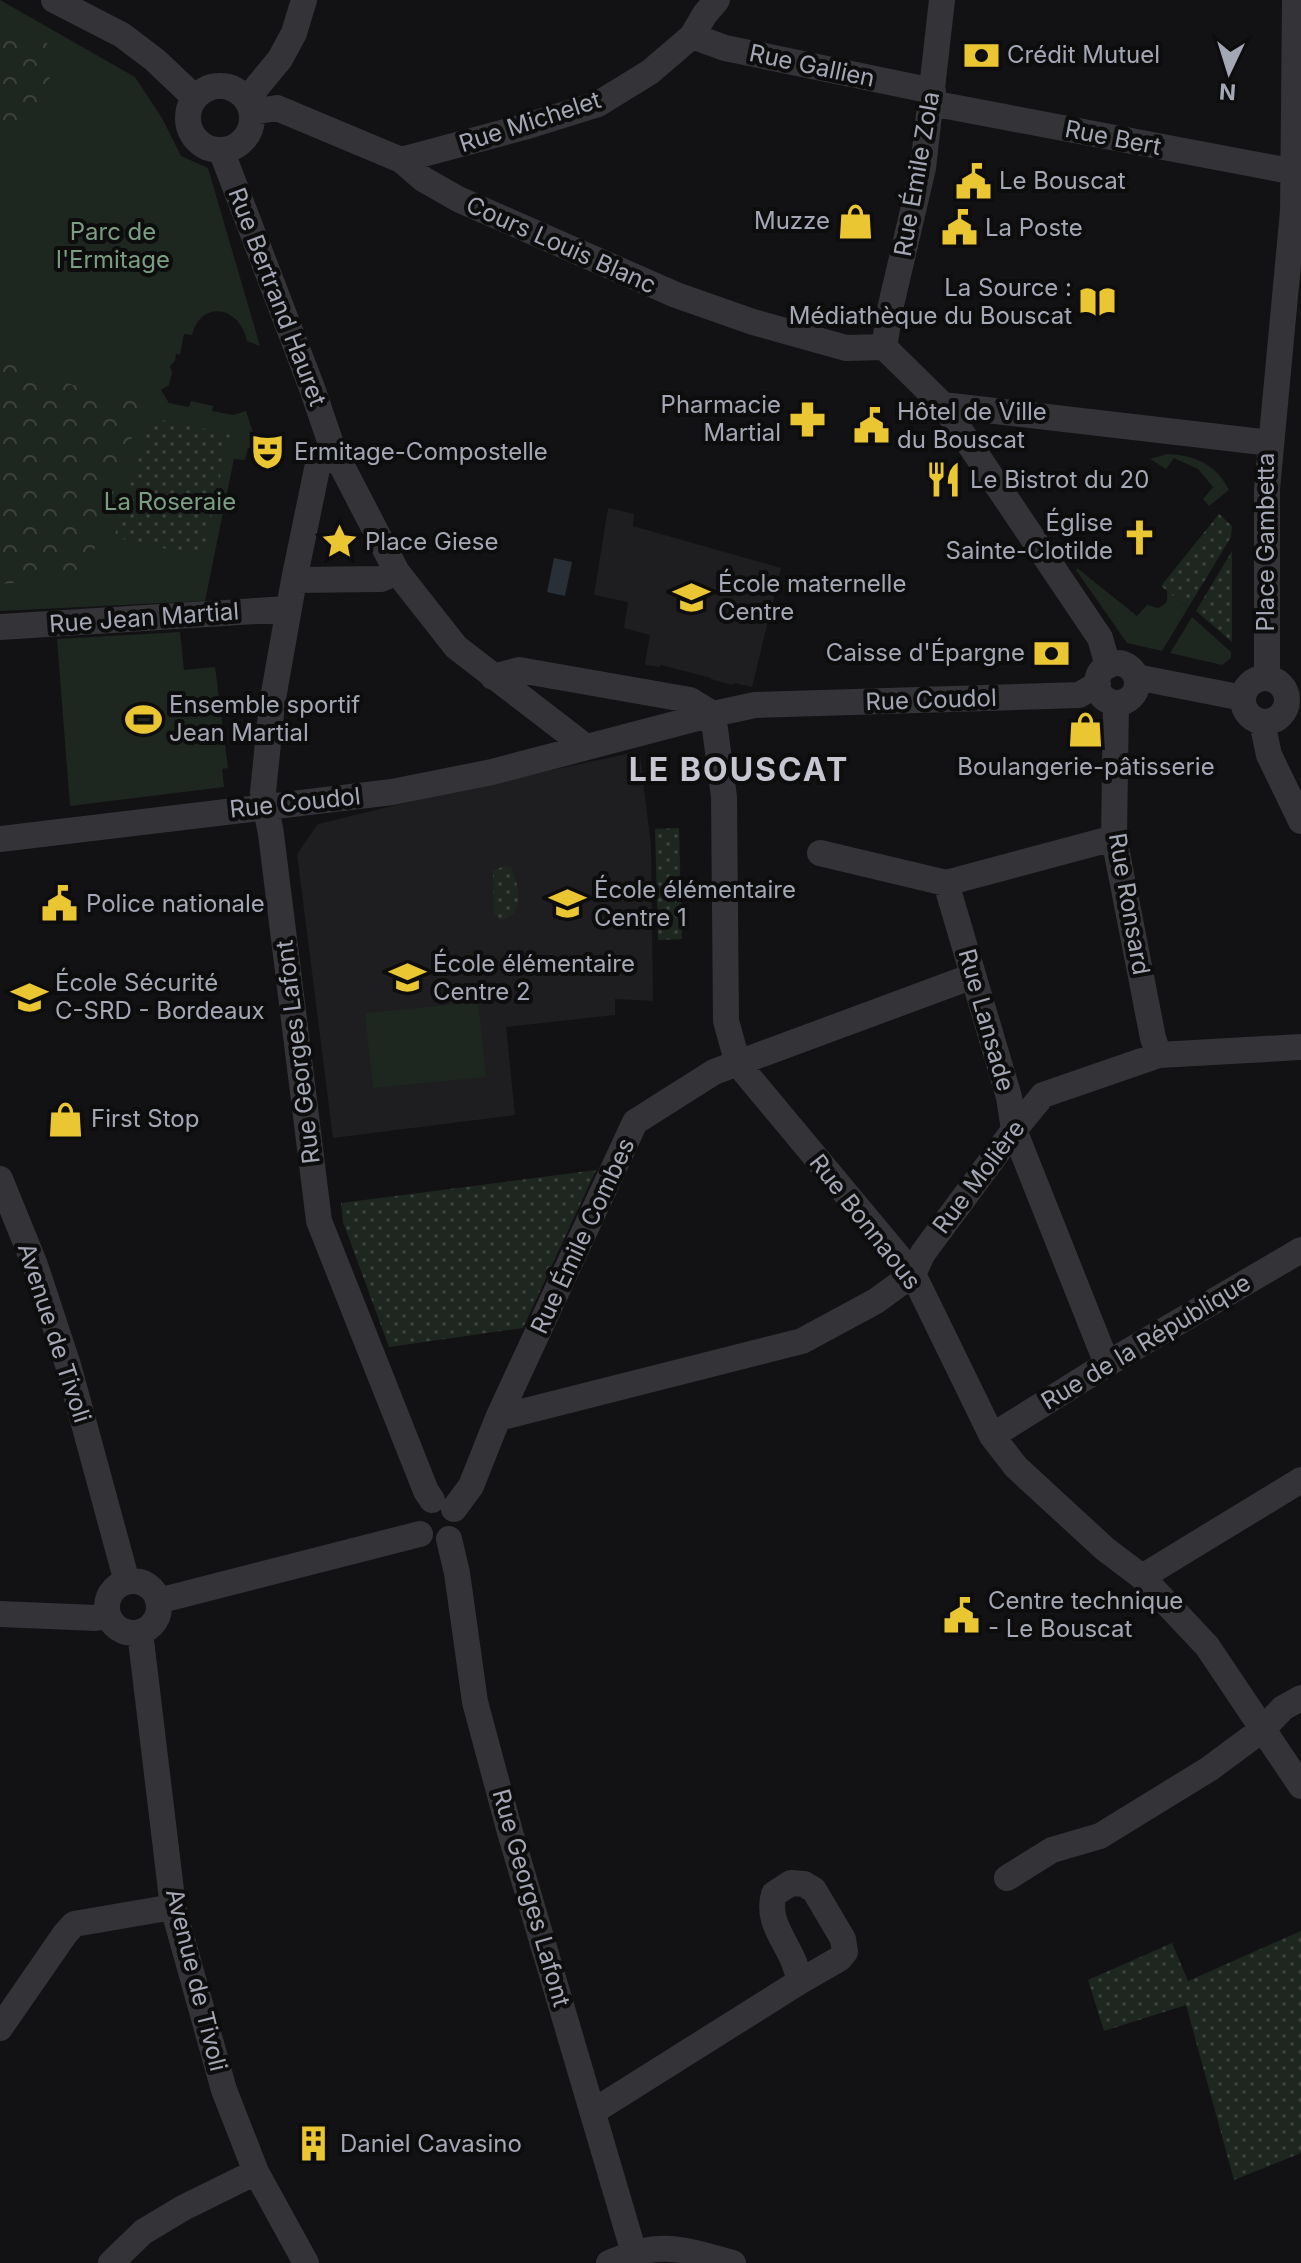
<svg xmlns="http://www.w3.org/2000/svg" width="1301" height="2263" font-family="Inter,sans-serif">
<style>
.built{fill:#1e1e20}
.green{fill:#1e2620}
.forest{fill:url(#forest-crowns)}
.garden{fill:url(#garden-dots)}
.water{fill:#292f37}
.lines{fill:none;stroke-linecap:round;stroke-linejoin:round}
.minor{stroke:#333338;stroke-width:26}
.labels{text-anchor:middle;stroke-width:8;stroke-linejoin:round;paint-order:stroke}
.poi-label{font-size:24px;fill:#a4a7b4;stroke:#0d0d0e;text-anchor:start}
.street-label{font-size:24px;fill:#a4a7b4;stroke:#0d0d0e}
.park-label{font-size:24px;fill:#7b9e82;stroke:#0d0d0e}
.district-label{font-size:32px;font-weight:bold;letter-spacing:2px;fill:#c5c6d0;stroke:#0d0d0e}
</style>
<defs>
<pattern id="forest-crowns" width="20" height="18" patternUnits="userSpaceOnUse" patternTransform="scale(2)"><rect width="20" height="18" fill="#1e2620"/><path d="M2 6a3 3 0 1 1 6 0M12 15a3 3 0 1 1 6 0" fill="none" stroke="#3c433e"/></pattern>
<pattern id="garden-dots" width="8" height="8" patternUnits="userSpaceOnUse" patternTransform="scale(2)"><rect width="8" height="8" fill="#1e2620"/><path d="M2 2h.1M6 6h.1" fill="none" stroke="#3c433e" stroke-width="1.8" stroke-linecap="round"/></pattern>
</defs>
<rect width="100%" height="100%" fill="#121214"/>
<!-- built -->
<path class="built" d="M 608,508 L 634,514 L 633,526 L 781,568 L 752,687 L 734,683 L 732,685 L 711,679 L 711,678 L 661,665 L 659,667 L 646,665 L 645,662 L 650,635 L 624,628 L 628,602 L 594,595 Z
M 636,752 L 640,757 L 651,845 L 653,1001 L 615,999 L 615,1015 L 506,1027 L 515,1115 L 333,1138 L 297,854 L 318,824 L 458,790 Z"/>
<!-- green -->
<path class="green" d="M 0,0 L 135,77 L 162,118 L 181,156 L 208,168 L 260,346 L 247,341 C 240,306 201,299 192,335 L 184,334 L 180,355 L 176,354 L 175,361 L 170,366 L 172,373 L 169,385 L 161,390 L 169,403 L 189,407 L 191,401 L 213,406 L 212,411 L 233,415 L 246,411 L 256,442 L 255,449 L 248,448 L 245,460 L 234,459 L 205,601 L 0,611 Z
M 1167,454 C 1195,455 1216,464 1229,490 L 1209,506 L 1203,499 L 1213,487 L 1198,469 L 1174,458 L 1166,469 L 1150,459 Z
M 1077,568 L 1137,616 L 1147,605 L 1158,608 C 1167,604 1168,601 1167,591 L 1188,608 L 1162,651 L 1127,643 L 1076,570 Z
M 1192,617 L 1231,652 L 1231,658 L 1222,665 L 1170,653 Z
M 180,632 L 184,670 L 215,667 L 228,768 L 222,769 L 224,787 L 70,806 L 57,639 Z
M 478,1002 L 486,1077 L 373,1088 L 365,1013 Z"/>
<!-- forest -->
<path class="forest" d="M 0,17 L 57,49 L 42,108 L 4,137 L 0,136 Z
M 0,360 L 73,385 L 144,401 L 85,578 L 0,584 Z"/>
<!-- garden -->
<path class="garden" d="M 151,418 L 230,434 L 202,557 L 114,537 Z
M 1219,514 L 1232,526 L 1231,537 L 1188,608 L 1161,586 Z
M 1232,551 L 1232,642 L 1196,611 Z
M 679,828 L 682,939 L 658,940 L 655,829 Z
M 504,866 L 511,867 C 519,884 526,917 500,920 L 494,913 L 493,876 L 493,871 Z
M 596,1170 L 523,1328 L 389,1347 L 343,1222 L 341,1203 Z
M 1301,1931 L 1301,2153 L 1234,2180 L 1186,2005 L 1104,2031 L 1088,1980 L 1172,1943 L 1188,1981 Z"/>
<!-- water -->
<path class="water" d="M 554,558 L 572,562 L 565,596 L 547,592 Z"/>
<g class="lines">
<!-- minor -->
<path class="minor" d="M 54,0 L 122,35 L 155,60 L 194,97
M 692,36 L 725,48 L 933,91
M188 118a32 32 0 1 1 64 0a32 32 0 1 1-64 0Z
M 247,99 L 280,59 L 294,33 L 304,0
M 931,103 L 1295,172
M 252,112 L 277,108 L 401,160 L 423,179 L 458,199 L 676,295 L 753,322 L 846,348 L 884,347
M 221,150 L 312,388 L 332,447 L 397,572 L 456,647 L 586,747
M 401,160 L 524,127 L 598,104 L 650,72 L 692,36 L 705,14 L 717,0
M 884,347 L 943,405 L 1100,638 L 1108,666
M 884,347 L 891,305 L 923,168 L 942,0
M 943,405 L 1271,443
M 332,447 L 317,469 L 294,580 L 272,704 L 263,792 L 271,834 L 319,1221 L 426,1491 L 432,1500
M 294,580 L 381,579 L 397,572
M 0,627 L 288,609
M1097 683a20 20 0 1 1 40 0a20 20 0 1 1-40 0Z
M 493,677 L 519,670 L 690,700 L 713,714
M 1136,677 L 1243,698
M 1267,678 L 1267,489 L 1293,211 L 1295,0
M1243 700a22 22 0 1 1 44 0a22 22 0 1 1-44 0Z
M 1116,703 L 1114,838 L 1153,1038 L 1159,1055
M 713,714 L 724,797 L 726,1021 L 738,1064 L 913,1274 L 992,1436 L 1016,1467 L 1105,1549 L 1142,1577 L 1207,1646 L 1301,1786
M 1262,722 L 1269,755 L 1301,821
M 0,839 L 392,792 L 492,772 L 713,714 L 755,705 L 1079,695 L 1098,684
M 820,853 L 946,883
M 0,1179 L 35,1265 L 68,1365 L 127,1582
M 1107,1364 L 1014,1130 L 1009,1097 L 946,883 L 1114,838
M 498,1418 L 802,1341 L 876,1301 L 913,1274 L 923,1253 L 1014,1130 L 1043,1095 L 1159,1055 L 1301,1047
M 992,1436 L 1107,1364 L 1301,1250
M 454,1509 L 471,1486 L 498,1418 L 635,1122 L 714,1072 L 973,976
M 449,1539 L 457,1573 L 475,1702 L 510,1832 L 634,2253
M 1142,1577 L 1301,1480
M107 1607a26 26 0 1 1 52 0a26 26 0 1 1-52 0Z
M 158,1601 L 420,1534
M 0,1614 L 96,1618 L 108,1615
M 140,1632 L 173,1907 L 224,2090 L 256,2172 L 306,2263
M 1007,1878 L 1052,1850 L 1100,1836 L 1209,1769 L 1263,1729 L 1283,1708 L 1301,1698
M 0,2028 L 65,1934 L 74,1924 L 173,1907
M 594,2111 L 799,1982 L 839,1959 L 845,1952 L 843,1939 L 814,1890 L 804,1884 L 791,1883 L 774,1894 C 764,1927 796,1948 799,1982
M 111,2263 L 143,2232 L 183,2208 L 256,2172
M 609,2263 C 624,2257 641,2250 658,2249 C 682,2247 710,2257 733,2263"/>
</g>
<!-- icons -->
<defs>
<symbol id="bank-bare" viewBox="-9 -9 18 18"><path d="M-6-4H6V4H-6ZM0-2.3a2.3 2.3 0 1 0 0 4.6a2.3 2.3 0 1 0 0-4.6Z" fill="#ebc633" stroke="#0d0d0e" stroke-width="2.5" paint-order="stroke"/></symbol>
<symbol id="civic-bare" viewBox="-9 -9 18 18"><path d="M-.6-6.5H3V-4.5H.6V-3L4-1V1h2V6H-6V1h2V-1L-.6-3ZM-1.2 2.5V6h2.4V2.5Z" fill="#ebc633" stroke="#0d0d0e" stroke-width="2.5" paint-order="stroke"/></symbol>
<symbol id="shop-bare" viewBox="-9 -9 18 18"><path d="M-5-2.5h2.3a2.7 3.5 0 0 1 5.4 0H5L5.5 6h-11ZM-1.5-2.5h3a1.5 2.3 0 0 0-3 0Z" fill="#ebc633" stroke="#0d0d0e" stroke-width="2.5" paint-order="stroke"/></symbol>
<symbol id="library-bare" viewBox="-9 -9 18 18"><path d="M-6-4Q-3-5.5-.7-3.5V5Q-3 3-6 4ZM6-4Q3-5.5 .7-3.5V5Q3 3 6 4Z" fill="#ebc633" stroke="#0d0d0e" stroke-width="2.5" paint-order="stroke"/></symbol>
<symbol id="pharmacy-bare" viewBox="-9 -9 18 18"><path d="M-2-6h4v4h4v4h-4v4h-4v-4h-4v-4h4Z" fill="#ebc633" stroke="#0d0d0e" stroke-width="2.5" paint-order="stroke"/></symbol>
<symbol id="theatre-bare" viewBox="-9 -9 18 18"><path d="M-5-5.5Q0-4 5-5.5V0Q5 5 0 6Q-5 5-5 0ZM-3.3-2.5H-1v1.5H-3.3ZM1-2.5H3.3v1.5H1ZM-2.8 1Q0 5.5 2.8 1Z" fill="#ebc633" stroke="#0d0d0e" stroke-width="2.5" paint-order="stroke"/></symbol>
<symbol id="restaurant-bare" viewBox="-9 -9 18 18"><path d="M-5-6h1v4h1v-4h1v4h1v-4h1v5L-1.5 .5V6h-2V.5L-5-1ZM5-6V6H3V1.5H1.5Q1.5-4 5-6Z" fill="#ebc633" stroke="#0d0d0e" stroke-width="2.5" paint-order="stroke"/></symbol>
<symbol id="church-bare" viewBox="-9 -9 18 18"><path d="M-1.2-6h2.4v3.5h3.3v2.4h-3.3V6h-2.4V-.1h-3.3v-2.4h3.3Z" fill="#ebc633" stroke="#0d0d0e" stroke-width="2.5" paint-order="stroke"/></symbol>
<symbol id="sight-bare" viewBox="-9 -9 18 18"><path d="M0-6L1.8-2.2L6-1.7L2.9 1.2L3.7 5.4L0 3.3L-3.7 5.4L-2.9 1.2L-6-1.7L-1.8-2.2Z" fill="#ebc633" stroke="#0d0d0e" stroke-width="2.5" paint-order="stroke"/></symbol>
<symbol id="school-bare" viewBox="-9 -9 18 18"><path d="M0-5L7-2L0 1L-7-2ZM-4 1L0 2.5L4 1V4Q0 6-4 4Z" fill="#ebc633" stroke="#0d0d0e" stroke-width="2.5" paint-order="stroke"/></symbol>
<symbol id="stadium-bare" viewBox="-9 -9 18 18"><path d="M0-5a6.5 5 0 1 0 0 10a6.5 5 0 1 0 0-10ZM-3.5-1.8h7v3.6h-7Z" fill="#ebc633" stroke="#0d0d0e" stroke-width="2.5" paint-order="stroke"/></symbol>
<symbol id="university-bare" viewBox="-9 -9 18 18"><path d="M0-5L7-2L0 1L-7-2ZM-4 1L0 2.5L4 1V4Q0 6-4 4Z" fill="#ebc633" stroke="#0d0d0e" stroke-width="2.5" paint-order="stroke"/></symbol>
<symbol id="building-bare" viewBox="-9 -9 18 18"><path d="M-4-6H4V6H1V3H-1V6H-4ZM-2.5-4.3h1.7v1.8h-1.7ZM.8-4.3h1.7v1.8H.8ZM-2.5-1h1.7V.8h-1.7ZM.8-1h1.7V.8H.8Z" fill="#ebc633" stroke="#0d0d0e" stroke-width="2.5" paint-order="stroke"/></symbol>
</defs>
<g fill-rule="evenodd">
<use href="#bank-bare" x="956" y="30" width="51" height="51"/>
<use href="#civic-bare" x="948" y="156" width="51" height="51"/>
<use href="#shop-bare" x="830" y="196" width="51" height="51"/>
<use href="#civic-bare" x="934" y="202" width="51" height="51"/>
<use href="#library-bare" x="1072" y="276" width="51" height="51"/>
<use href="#pharmacy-bare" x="782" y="394" width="51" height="51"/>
<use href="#civic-bare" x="846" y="400" width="51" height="51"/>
<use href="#theatre-bare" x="242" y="426" width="51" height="51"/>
<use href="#restaurant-bare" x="918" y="454" width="51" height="51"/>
<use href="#church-bare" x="1114" y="512" width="51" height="51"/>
<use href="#sight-bare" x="314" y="516" width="51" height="51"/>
<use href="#school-bare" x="666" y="572" width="51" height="51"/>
<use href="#bank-bare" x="1026" y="628" width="51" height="51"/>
<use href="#stadium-bare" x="118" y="694" width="51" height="51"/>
<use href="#shop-bare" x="1060" y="704" width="51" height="51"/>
<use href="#civic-bare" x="34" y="878" width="51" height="51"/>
<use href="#school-bare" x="542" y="878" width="51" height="51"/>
<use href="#school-bare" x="382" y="952" width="51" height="51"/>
<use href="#university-bare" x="4" y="972" width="51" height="51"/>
<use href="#shop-bare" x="40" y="1094" width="51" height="51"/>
<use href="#civic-bare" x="936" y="1590" width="51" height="51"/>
<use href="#building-bare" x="288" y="2118" width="51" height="51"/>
</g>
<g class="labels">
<!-- poi labels -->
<g class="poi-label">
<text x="1007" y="63">Crédit Mutuel</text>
<text x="999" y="189">Le Bouscat</text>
<text x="830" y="229" text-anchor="end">Muzze</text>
<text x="985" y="236">La Poste</text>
<text x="1072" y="296" text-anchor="end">La Source :<tspan x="1072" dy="28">Médiathèque du Bouscat</tspan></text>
<text x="781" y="413" text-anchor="end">Pharmacie<tspan x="781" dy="28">Martial</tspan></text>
<text x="897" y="420">Hôtel de Ville<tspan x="897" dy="28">du Bouscat</tspan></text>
<text x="294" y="460">Ermitage-Compostelle</text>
<text x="970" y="488">Le Bistrot du 20</text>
<text x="1113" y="531" text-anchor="end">Église<tspan x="1113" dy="28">Sainte-Clotilde</tspan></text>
<text x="365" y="550">Place Giese</text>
<text x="718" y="592">École maternelle<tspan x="718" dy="28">Centre</tspan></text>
<text x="1025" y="661" text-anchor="end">Caisse d'Épargne</text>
<text x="169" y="713">Ensemble sportif<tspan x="169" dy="28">Jean Martial</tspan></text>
<text x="1086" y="775" text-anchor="middle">Boulangerie-pâtisserie</text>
<text x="594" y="898">École élémentaire<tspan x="594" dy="28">Centre 1</tspan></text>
<text x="86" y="912">Police nationale</text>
<text x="433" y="972">École élémentaire<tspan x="433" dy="28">Centre 2</tspan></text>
<text x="55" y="991">École Sécurité<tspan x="55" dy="28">C-SRD - Bordeaux</tspan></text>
<text x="91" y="1127">First Stop</text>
<text x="988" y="1609">Centre technique<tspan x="988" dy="28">- Le Bouscat</tspan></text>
<text x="340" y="2152">Daniel Cavasino</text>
</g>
<!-- street labels -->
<g class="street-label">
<text transform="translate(812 66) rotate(12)" y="8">Rue Gallien</text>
<text transform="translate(530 122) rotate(-18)" y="8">Rue Michelet</text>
<text transform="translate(1113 138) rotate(11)" y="8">Rue Bert</text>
<text transform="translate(917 174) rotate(-80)" y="8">Rue Émile Zola</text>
<text transform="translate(561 245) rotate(24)" y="8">Cours Louis Blanc</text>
<text transform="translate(277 297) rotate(69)" y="8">Rue Bertrand Hauret</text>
<text transform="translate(1266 542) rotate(-90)" y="8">Place Gambetta</text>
<text transform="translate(144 618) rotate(-4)" y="8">Rue Jean Martial</text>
<text transform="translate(931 700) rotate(-2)" y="8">Rue Coudol</text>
<text transform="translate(295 803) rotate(-6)" y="8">Rue Coudol</text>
<text transform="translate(1129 904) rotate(80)" y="8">Rue Ronsard</text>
<text transform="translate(986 1020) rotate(74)" y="8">Rue Lansade</text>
<text transform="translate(298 1052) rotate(-97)" y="8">Rue Georges Lafont</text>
<text transform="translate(979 1177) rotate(-53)" y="8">Rue Molière</text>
<text transform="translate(865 1222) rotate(52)" y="8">Rue Bonnaous</text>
<text transform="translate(583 1236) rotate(-65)" y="8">Rue Émile Combes</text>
<text transform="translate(54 1333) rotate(72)" y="8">Avenue de Tivoli</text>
<text transform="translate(1146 1342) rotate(-31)" y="8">Rue de la République</text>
<text transform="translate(531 1898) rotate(74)" y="8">Rue Georges Lafont</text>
<text transform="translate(196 1980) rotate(76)" y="8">Avenue de Tivoli</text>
</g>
<!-- park labels -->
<g class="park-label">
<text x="113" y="240">Parc de<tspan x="113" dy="28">l'Ermitage</tspan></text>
<text x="170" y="510">La Roseraie</text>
</g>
<!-- district labels -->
<g class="district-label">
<text x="739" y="781">LE BOUSCAT</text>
</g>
</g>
<!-- north arrow -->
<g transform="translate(1229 72) rotate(184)" stroke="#0d0d0e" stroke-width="6" paint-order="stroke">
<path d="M0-6L14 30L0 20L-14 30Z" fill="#a4a7b4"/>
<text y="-12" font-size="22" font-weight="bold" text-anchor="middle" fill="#a4a7b4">N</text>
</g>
</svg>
